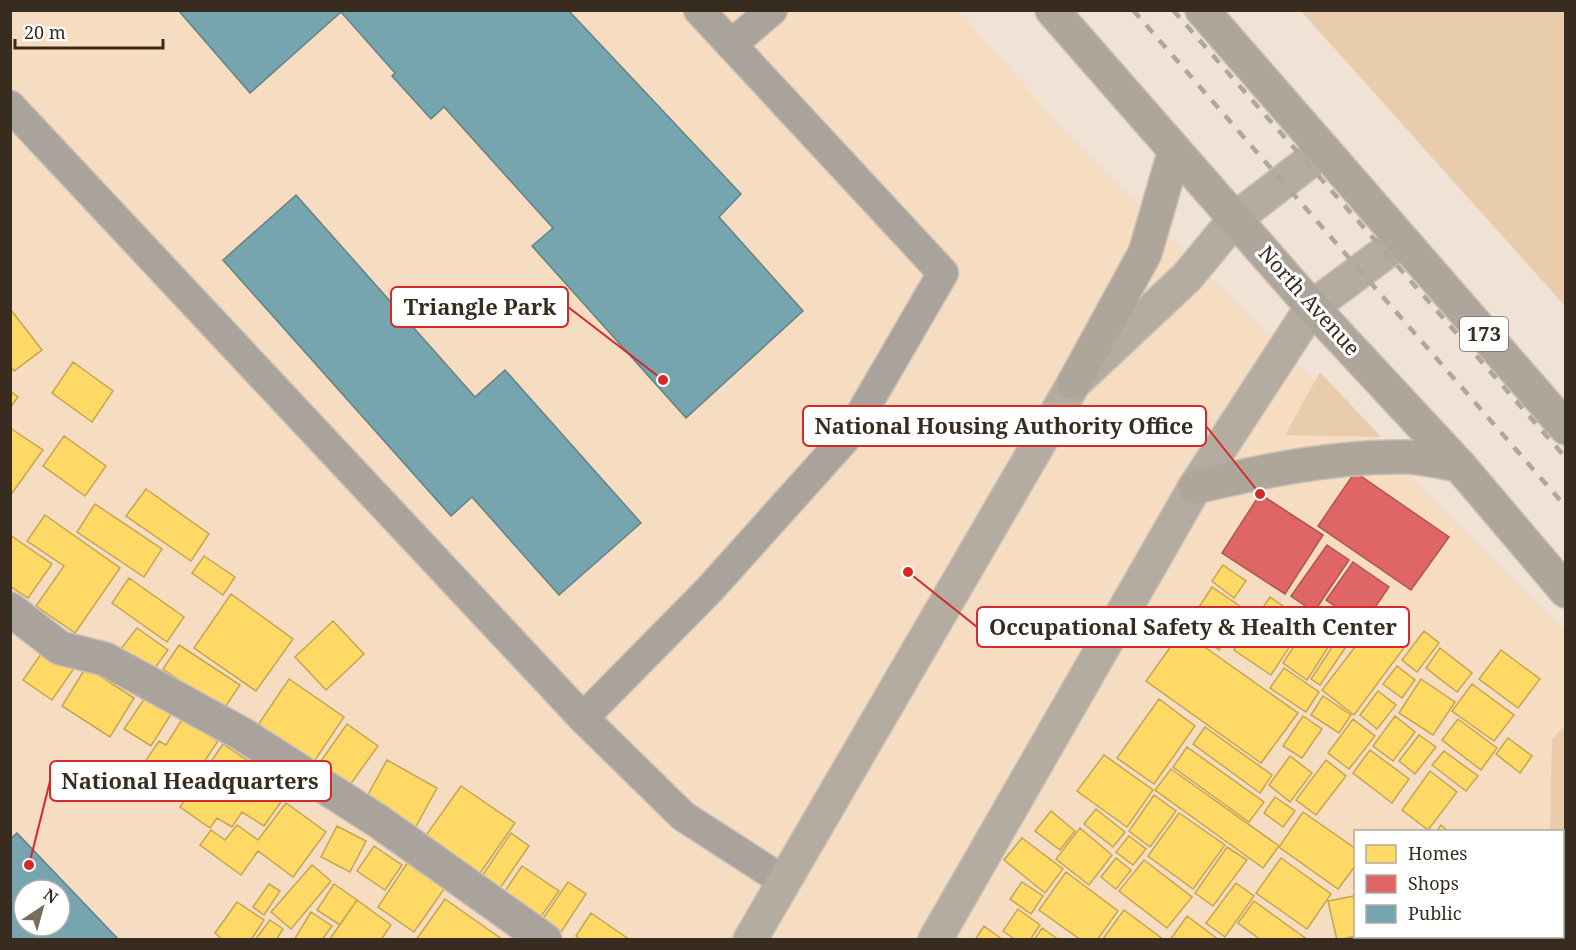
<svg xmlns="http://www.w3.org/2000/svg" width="1576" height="950" font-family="'Noto Serif',serif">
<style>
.built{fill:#f6ddc1;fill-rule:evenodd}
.green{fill:#e9ccab}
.homes{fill:#ffd966;stroke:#c3a551;stroke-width:1.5}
.shops{fill:#e06666;stroke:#ad5551;stroke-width:1.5}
.public{fill:#76a5af;stroke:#638184;stroke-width:1.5;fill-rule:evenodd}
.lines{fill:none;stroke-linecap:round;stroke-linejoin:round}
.service-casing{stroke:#ccc1b6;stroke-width:33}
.minor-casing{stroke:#ccc1b6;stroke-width:36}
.secondary-casing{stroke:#ccc1b6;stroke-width:36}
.primary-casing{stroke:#ccc1b6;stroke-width:36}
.service{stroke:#aaa39c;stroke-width:30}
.minor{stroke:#aaa39c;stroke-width:33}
.secondary{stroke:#b4aba1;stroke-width:33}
.primary{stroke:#afa69b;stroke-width:33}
.rail{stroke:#afa69d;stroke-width:4.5;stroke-dasharray:10 10;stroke-linecap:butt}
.labels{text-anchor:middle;stroke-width:6;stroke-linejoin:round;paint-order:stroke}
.shield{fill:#fff;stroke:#736b62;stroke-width:1.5}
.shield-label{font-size:20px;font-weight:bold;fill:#372c1f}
.street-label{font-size:21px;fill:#372c1f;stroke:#fff}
.leader{fill:none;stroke:#d62828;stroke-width:2}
.callout-dot{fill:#d62828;stroke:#fff;stroke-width:2}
.callout{fill:#fff;stroke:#d62828;stroke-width:2}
.callout-label{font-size:22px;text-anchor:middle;font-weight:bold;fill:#372c1f}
</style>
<rect width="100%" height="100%" fill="#f0e2d4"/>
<!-- built -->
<path class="built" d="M 10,11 L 959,11 L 1064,131 L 1565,630 L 1565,939 L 11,939 ZM 1356,832 L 1562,832 L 1562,936 L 1356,936 ZM 24,890 L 60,890 L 60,926 L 24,926 Z"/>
<!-- green -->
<path class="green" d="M 1301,11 L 1565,11 L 1565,306 Z
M 1320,372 L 1381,437 L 1285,435 Z
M 1565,726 L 1565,939 L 1527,939 L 1526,937 L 1562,936 L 1562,832 L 1550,831 L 1552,739 Z"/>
<!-- homes -->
<path class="homes" d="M 11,310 L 42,350 L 14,371 L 10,365 Z
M 73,362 L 113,391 L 92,422 L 52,393 Z
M 10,391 L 18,397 L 10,408 Z
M 10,428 L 43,450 L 10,496 Z
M 64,436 L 106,466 L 85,496 L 43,466 Z
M 146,489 L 209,534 L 191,561 L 126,516 Z
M 95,504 L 162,549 L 144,577 L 77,532 Z
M 45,515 L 120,568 L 75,633 L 36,606 L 64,566 L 27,541 Z
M 10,535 L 52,564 L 28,598 L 10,586 Z
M 204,556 L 235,577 L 223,595 L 192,573 Z
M 1223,565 L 1246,581 L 1234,598 L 1212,581 Z
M 129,578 L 184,617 L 167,642 L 112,603 Z
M 1212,587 L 1247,611 L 1219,650 L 1186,627 Z
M 231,594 L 293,639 L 256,691 L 194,648 Z
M 1270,597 L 1306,622 L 1271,675 L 1234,650 Z
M 1312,619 L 1336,635 L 1307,680 L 1283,663 Z
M 333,621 L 364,654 L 326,690 L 295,657 Z
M 1374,622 L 1406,645 L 1354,715 L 1322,690 Z
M 137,628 L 168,650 L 152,672 L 120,650 Z
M 1344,629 L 1354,635 L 1320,685 L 1311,679 Z
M 1182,631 L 1298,713 L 1261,763 L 1146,681 Z
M 1424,631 L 1439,643 L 1417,672 L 1402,660 Z
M 48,644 L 77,664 L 52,700 L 23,680 Z
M 179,645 L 240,685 L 223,710 L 163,669 Z
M 1440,648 L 1472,673 L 1457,692 L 1426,668 Z
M 1501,650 L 1540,679 L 1518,708 L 1479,679 Z
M 1397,666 L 1415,680 L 1402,698 L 1383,684 Z
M 86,667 L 134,698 L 110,737 L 62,706 Z
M 1284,668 L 1319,692 L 1306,712 L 1270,688 Z
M 289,679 L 344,717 L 311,766 L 256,728 Z
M 1421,679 L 1455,702 L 1433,735 L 1399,713 Z
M 1472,684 L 1514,715 L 1494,741 L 1452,711 Z
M 1378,691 L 1396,705 L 1377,729 L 1360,715 Z
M 147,695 L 173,711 L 151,746 L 124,729 Z
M 1323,696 L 1351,715 L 1339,733 L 1311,715 Z
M 1159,699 L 1195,726 L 1154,784 L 1117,758 Z
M 1303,716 L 1322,729 L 1302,758 L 1283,746 Z
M 1395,716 L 1415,732 L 1393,761 L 1373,746 Z
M 183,718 L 218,741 L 180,798 L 139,771 L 159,741 L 166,745 Z
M 1353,719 L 1375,736 L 1349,769 L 1328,753 Z
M 1458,719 L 1497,748 L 1481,770 L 1442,740 Z
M 347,724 L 378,746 L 347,789 L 316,768 Z
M 1205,727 L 1272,775 L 1260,793 L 1193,744 Z
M 1419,735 L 1436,747 L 1415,774 L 1399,761 Z
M 1508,738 L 1532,756 L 1520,773 L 1496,754 Z
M 223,744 L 290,789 L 264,826 L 242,812 L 232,827 L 217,818 L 210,828 L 180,807 Z
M 1187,747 L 1264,802 L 1249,822 L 1173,767 Z
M 1370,750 L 1409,779 L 1392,803 L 1353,773 Z
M 1444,751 L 1478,776 L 1466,791 L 1432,765 Z
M 1104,755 L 1153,790 L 1127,827 L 1077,791 Z
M 1290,756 L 1312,773 L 1290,802 L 1269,785 Z
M 387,760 L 437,788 L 414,830 L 364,802 Z
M 1326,760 L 1346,776 L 1316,815 L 1296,800 Z
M 1171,769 L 1279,846 L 1263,868 L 1155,790 Z
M 1430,771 L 1457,792 L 1428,830 L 1402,810 Z
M 461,786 L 515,823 L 476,879 L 422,841 Z
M 1154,795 L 1176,811 L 1150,847 L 1129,831 Z
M 1275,797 L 1295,811 L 1283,827 L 1264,813 Z
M 286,803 L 326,832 L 293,877 L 258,851 L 241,875 L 200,845 L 211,830 L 225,840 L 237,825 L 258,840 Z
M 1096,809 L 1125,832 L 1113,847 L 1084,824 Z
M 1051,811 L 1075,831 L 1060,850 L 1035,831 Z
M 1303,812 L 1356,849 L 1356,865 L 1338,889 L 1279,847 Z
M 1179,813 L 1225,845 L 1193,889 L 1148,856 Z
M 1441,825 L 1449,832 L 1436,832 Z
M 337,826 L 366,841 L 350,872 L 321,857 Z
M 1080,828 L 1112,855 L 1089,885 L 1056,859 Z
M 511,833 L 529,846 L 496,894 L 478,882 Z
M 1129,836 L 1146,849 L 1133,865 L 1116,852 Z
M 1022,838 L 1063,869 L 1045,893 L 1004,860 Z
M 374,846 L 402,865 L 385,890 L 357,871 Z
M 1227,847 L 1247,860 L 1213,906 L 1195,893 Z
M 1116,858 L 1131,870 L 1116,889 L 1101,877 Z
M 1281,858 L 1331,894 L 1307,929 L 1256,893 Z
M 410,859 L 447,885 L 414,932 L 378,907 Z
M 1144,860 L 1192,897 L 1167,928 L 1119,891 Z
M 312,865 L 331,881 L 291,929 L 271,912 Z
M 522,866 L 559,891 L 537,922 L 501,897 Z
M 1066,872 L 1118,911 L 1097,940 L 1081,940 L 1039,910 Z
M 568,882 L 586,894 L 559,935 L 540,923 Z
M 1022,882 L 1043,896 L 1031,914 L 1010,899 Z
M 1236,883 L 1254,896 L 1225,937 L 1206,923 Z
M 269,884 L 280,891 L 264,915 L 253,907 Z
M 334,884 L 357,900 L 340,925 L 317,910 Z
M 1354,896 L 1356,936 L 1337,940 L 1328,901 Z
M 445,899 L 503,940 L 416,940 Z
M 357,900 L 391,925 L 381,940 L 329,940 Z
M 1254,901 L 1308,940 L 1261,940 L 1238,923 Z
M 237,902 L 264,920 L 251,940 L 223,940 L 215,933 Z
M 1018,909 L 1040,925 L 1030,940 L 1016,940 L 1003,931 Z
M 1124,910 L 1164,940 L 1102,940 Z
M 311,912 L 332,926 L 322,940 L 294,940 Z
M 591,913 L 630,940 L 580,940 L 576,936 Z
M 1187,916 L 1219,940 L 1170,940 Z
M 270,920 L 283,929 L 276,940 L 255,940 Z
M 984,926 L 1003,940 L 975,940 Z
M 1042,928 L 1059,940 L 1034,940 Z
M 1409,936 L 1423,936 L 1424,940 L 1397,940 Z
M 1445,936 L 1478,936 L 1475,940 L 1449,940 Z"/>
<!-- shops -->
<path class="shops" d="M 1355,472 L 1449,537 L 1411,590 L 1318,526 Z
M 1260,494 L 1323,535 L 1285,594 L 1222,553 Z
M 1327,545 L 1349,560 L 1314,612 L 1291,596 Z
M 1353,562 L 1389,587 L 1363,625 L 1326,600 Z"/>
<!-- public -->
<path class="public" d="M 178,10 L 568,10 L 741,194 L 719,217 L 803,311 L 686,418 L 532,246 L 553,228 L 444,107 L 431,119 L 392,76 L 395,73 L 341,12 L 250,93 Z
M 296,195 L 475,397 L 505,370 L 641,523 L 559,595 L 472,497 L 451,516 L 223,260 Z
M 17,833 L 119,940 L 10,940 L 10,839 ZM 24,890 L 60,890 L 60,926 L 24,926 Z"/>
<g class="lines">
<defs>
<path id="service" d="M 731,45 L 772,10
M 10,106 L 583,718 L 683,816 L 785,882
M 583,718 L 710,589 L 850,433 L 943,273 L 699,10"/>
<path id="minor" d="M 10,609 L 60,648 L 105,659 L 242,734 L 378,821 L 545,940"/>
<path id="secondary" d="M 750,940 L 1074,383 L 1187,277 L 1235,219 L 1324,150
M 935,940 L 1195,487 L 1312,307 L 1402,240"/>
<path id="primary" d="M 1052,10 L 1312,307 L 1459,465 L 1566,591
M 1202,10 L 1566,428
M 1074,383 L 1145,253 L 1175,150
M 1195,487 C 1263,471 1334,456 1404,457 C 1422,457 1441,462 1459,465"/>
</defs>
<!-- service casing -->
<use href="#service" class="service-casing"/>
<!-- minor casing -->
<use href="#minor" class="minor-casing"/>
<!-- secondary casing -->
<use href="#secondary" class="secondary-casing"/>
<!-- primary casing -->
<use href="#primary" class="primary-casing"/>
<!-- service -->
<use href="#service" class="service"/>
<!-- minor -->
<use href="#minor" class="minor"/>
<!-- secondary -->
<use href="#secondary" class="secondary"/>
<!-- primary -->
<use href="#primary" class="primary"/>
<!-- rail -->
<path class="rail" d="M 1133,10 L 1566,507
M 1173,10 L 1566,458"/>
</g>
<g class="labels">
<!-- shield labels -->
<rect class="shield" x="1460" y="317" width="48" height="34" rx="4.5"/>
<g class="shield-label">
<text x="1484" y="341">173</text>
</g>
<!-- street labels -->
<g class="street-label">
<text transform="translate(1309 301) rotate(48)" y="7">North Avenue</text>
</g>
</g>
<!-- callouts -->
<path class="leader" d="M663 380L568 307M1260 494L1206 426M908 572L977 627M29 865L50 781"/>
<g class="callout-dot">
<circle cx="663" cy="380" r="6"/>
<circle cx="1260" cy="494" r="6"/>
<circle cx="908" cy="572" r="6"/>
<circle cx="29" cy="865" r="6"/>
</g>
<g class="callout">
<rect x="391" y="287" width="177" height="40" rx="6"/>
<rect x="803" y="406" width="403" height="40" rx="6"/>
<rect x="977" y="607" width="432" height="40" rx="6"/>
<rect x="50" y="761" width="281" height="40" rx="6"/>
</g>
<g class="callout-label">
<text x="480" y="315">Triangle Park</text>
<text x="1004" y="434">National Housing Authority Office</text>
<text x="1193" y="635">Occupational Safety &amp; Health Center</text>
<text x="190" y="789">National Headquarters</text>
</g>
<!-- border -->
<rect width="1576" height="950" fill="none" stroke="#372c1f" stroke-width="24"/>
<!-- legend -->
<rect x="1354" y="830" width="210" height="108" fill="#ffffff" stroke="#afaba5" stroke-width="1.5"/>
<rect x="1366" y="845" width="30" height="18" fill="#ffd966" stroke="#afaba5" stroke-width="1.5"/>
<text x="1408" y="860" font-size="18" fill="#372c1f">Homes</text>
<rect x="1366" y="875" width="30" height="18" fill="#e06666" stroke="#afaba5" stroke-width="1.5"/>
<text x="1408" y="890" font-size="18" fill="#372c1f">Shops</text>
<rect x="1366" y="905" width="30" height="18" fill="#76a5af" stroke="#afaba5" stroke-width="1.5"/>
<text x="1408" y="920" font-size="18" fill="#372c1f">Public</text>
<!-- north arrow -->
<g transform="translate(42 908) rotate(36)"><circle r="28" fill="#ffffff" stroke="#afaba5" stroke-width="1.5"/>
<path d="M0-4.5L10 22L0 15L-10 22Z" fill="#786c5e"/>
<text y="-9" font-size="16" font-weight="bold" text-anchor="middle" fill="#372c1f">N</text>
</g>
<!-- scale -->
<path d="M15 39v9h148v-9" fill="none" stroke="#372c1f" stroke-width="3"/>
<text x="24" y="39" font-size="18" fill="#372c1f" stroke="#ffffff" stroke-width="4.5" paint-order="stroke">20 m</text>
</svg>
